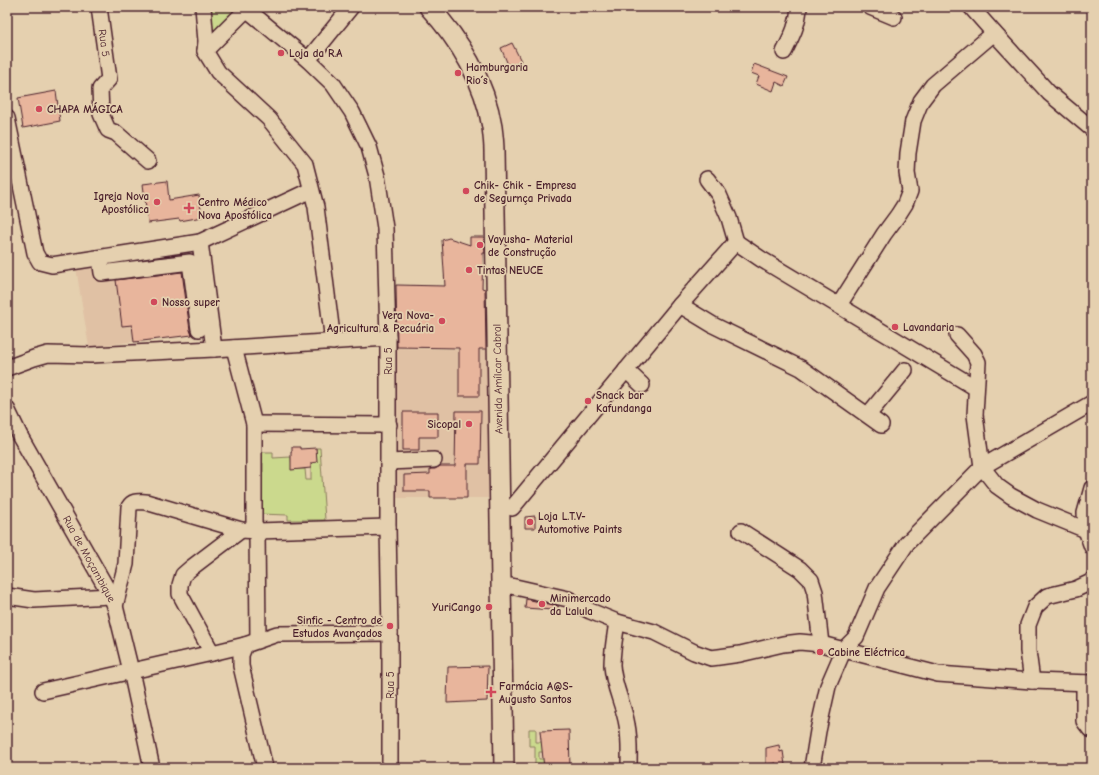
<svg xmlns="http://www.w3.org/2000/svg" width="1099" height="775" font-family="'Comic Neue',sans-serif">
<rect width="100%" height="100%" fill="#e5d0af"/>
<filter id="ink" filterUnits="userSpaceOnUse"><feTurbulence type="fractalNoise" baseFrequency=".025" numOctaves="2"/><feDisplacementMap in="SourceGraphic" scale="8" xChannelSelector="R" yChannelSelector="G"/><feConvolveMatrix kernelMatrix="1 2 1 2 8 2 1 2 1" color-interpolation-filters="sRGB"/></filter>
<g filter="url(#ink)">
<g fill="#e0c1a4">
<polygon points="193,250 204,333 89,347 76,268"/>
<polygon points="396,348 489,350 488,498 395,498"/>
</g>
<g fill="#cbd98d" stroke="#8a7c5c">
<polygon points="211,7 236,7 240,10 212,41"/>
<polygon points="316,448 320,448 325,520 288,520 288,515 259,514 258,472 263,472 263,463 258,463 258,452 273,452 273,458 291,457 292,469 305,469 306,480 311,480 311,463 317,462"/>
<polygon points="529,729 536,729 536,742 544,742 544,752 539,752 539,759 549,759 548,768 535,768 535,746 529,746"/>
</g>
<g fill="none" stroke-linecap="round" stroke-linejoin="round">
<polyline stroke="#678295" stroke-width="3" points="7,767 9,768"/>
</g>
<g fill="#e8b59c" stroke="#4a1f2b">
<polygon points="512,43 521,61 509,67 501,48"/>
<polygon points="754,64 788,77 784,86 776,82 773,91 756,84 759,76 751,73"/>
<polygon points="56,91 60,121 23,128 18,98"/>
<polygon points="167,181 169,200 199,195 202,217 180,221 179,219 148,223 143,184"/>
<polygon points="470,237 484,237 485,253 483,253 482,288 485,289 486,349 479,349 479,396 459,396 459,348 397,347 396,285 445,286 442,240 449,238 470,245"/>
<polygon points="182,272 190,330 192,335 134,342 132,325 122,326 116,280"/>
<polygon points="456,411 481,411 480,464 467,464 467,498 430,498 430,491 404,491 404,475 430,474 430,469 435,469 440,466 455,466"/>
<polygon points="403,412 438,412 438,437 419,437 419,450 403,450"/>
<polygon points="292,447 300,447 300,449 316,448 317,462 311,463 311,468 291,470 291,451 292,451"/>
<polygon points="535,516 535,528 525,528 525,517"/>
<polygon points="526,599 558,606 559,609 553,610 525,608"/>
<polygon points="488,666 487,701 447,703 448,667"/>
<polygon points="569,730 570,768 544,768 540,731"/>
<polygon points="779,745 780,752 783,751 785,765 776,766 776,763 766,765 766,748"/>
</g>
<g fill="none" stroke-linecap="round" stroke-linejoin="round">
<defs>
<g id="minor">
<polyline points="99,7 109,79 100,89 101,114 108,130 116,133 148,161"/>
<polyline points="203,7 206,41 205,51 218,72 269,119 305,164 316,207 333,342"/>
<polyline points="244,7 308,60 333,84 352,112 369,147 377,176 385,228 388,338 388,527 390,633 390,768"/>
<polyline points="870,7 894,17"/>
<polyline points="971,7 994,33 1049,93 1092,129"/>
<polyline points="205,51 247,9"/>
<path d="M 784,52 C 792,36 798,25 799,7"/>
<polyline points="308,60 351,7"/>
<polyline points="7,118 35,253 40,262 52,265 200,242 311,190"/>
<polyline points="707,179 719,195 729,218 736,242"/>
<polyline points="200,242 214,349"/>
<polyline points="100,258 102,273 190,262 199,329"/>
<polyline points="680,305 713,325 801,368 881,425"/>
<polyline points="839,305 884,234 898,215 905,204 910,191 907,173 908,153 913,121 921,101 933,85 994,33"/>
<polyline points="957,335 974,354 978,362 975,415 982,467 997,486 1011,496 1037,510 1086,530"/>
<polyline points="234,348 254,424 254,523 257,531 258,640"/>
<polyline points="7,368 34,358 48,354 91,355 214,349 388,338"/>
<polyline points="626,370 642,385"/>
<polyline points="7,409 20,436 111,596 115,606 131,671 152,768"/>
<polyline points="868,415 905,370"/>
<polyline points="254,424 389,425"/>
<polyline points="388,462 434,460"/>
<polyline points="1092,488 1085,513 1086,530 1092,547"/>
<polyline points="512,508 680,305 736,242 761,259 976,388"/>
<polyline points="741,531 800,569 811,580 815,592 821,644"/>
<polyline points="511,586 568,599 590,611 617,622 654,632 694,652 711,658 719,657 740,654 783,644 800,642 821,644 938,674 1032,681 1092,683"/>
<polyline points="7,596 34,600 111,596"/>
<path d="M 115,606 L 126,564 L 129,507 C 133,500 139,502 146,502 L 241,530 L 257,531 L 388,527"/>
<path d="M 617,622 C 615,636 612,651 612,665 C 613,686 624,705 627,725 C 630,739 629,754 629,768"/>
<polyline points="245,645 241,655 241,666 265,768"/>
<polyline points="212,653 180,594 180,585 183,575 191,568 241,530"/>
<polyline points="1032,681 1028,651 1028,625 1035,607 1047,596 1076,589 1091,582 1092,580"/>
<polyline points="1084,683 1084,721 1090,729 1092,730"/>
<polyline points="43,691 212,653 245,645 277,634 390,633"/>
<polyline points="812,768 818,731 828,686 844,649 856,637 877,588 907,543 982,467 1092,403"/>
</g>
<path id="major" d="M 429,7 C 460,40 485,82 492,127 C 493,135 494,143 494,151 L 504,768"/>
</defs>
<use href="#minor" stroke="#4a1f2b" stroke-width="18"/>
<use href="#major" stroke="#4a1f2b" stroke-width="22"/>
<use href="#minor" stroke="#e5d0af" stroke-width="15"/>
<use href="#major" stroke="#e5d0af" stroke-width="19"/>
</g>
</g>
<g fill="#d1495b" stroke="#e5d0af" stroke-width="1.5">
<circle cx="281" cy="53" r="4"/>
<circle cx="458" cy="73" r="4"/>
<circle cx="39" cy="109" r="4"/>
<circle cx="466" cy="191" r="4"/>
<circle cx="157" cy="202" r="4"/>
<path d="M187 202h4v4h4v4h-4v4h-4v-4h-4v-4h4z"/>
<circle cx="480" cy="245" r="4"/>
<circle cx="469" cy="270" r="4"/>
<circle cx="154" cy="302" r="4"/>
<circle cx="442" cy="321" r="4"/>
<circle cx="895" cy="327" r="4"/>
<circle cx="588" cy="401" r="4"/>
<circle cx="469" cy="424" r="4"/>
<circle cx="530" cy="522" r="4"/>
<circle cx="542" cy="604" r="4"/>
<circle cx="489" cy="607" r="4"/>
<circle cx="390" cy="626" r="4"/>
<circle cx="820" cy="652" r="4"/>
<path d="M489 686h4v4h4v4h-4v4h-4v-4h-4v-4h4z"/>
</g>
<g text-anchor="middle" dominant-baseline="central" stroke-width="3.5" stroke-linejoin="round" paint-order="stroke">
<g font-size="11" fill="#4a1f2b" stroke="#e5d0af">
<text transform="translate(104 43) rotate(82)">Rua 5</text>
<text transform="translate(388 361) rotate(-90)">Rua 5</text>
<text transform="translate(498 379) rotate(-91)">Avenida Amílcar Cabral</text>
<text transform="translate(89 559) rotate(61)">Rua de Moçambique</text>
<text transform="translate(390 685) rotate(-90)">Rua 5</text>
</g>
<g font-size="11" font-weight="bold" fill="#4a1f2b" stroke="#e5d0af" text-anchor="start">
<text x="289" y="53">Loja da R.A</text>
<text x="466" y="67">Hamburgaria<tspan x="466" dy="13">Rio´s</tspan></text>
<text x="47" y="109">CHAPA MÁGICA</text>
<text x="474" y="185">Chik- Chik - Empresa<tspan x="474" dy="13">de Segurnça Privada</tspan></text>
<text x="149" y="196" text-anchor="end">Igreja Nova<tspan x="149" dy="13">Apostólica</tspan></text>
<text x="198" y="202">Centro Médico<tspan x="198" dy="13">Nova Apostólica</tspan></text>
<text x="488" y="239">Vayusha- Material<tspan x="488" dy="13">de Construção</tspan></text>
<text x="477" y="270">Tintas NEUCE</text>
<text x="162" y="302">Nosso super</text>
<text x="434" y="315" text-anchor="end">Vera Nova-<tspan x="434" dy="13">Agricultura &amp; Pecuária</tspan></text>
<text x="903" y="327">Lavandaria</text>
<text x="596" y="395">Snack bar<tspan x="596" dy="13">Kafundanga</tspan></text>
<text x="461" y="424" text-anchor="end">Sicopal</text>
<text x="538" y="516">Loja L.T.V-<tspan x="538" dy="13">Automotive Paints</tspan></text>
<text x="550" y="598">Minimercado<tspan x="550" dy="13">da Lalula</tspan></text>
<text x="481" y="607" text-anchor="end">YuriCango</text>
<text x="382" y="620" text-anchor="end">Sinfic - Centro de<tspan x="382" dy="13">Estudos Avançados</tspan></text>
<text x="828" y="652">Cabine Eléctrica</text>
<text x="499" y="686">Farmácia A@S-<tspan x="499" dy="13">Augusto Santos</tspan></text>
</g>
</g>
<rect width="1099" height="775" fill="none" stroke="#e5d0af" stroke-width="24"/>
<rect x="12" y="12" width="1075" height="751" fill="none" stroke="#4a1f2b" stroke-width="1.5" filter="url(#ink)"/>
</svg>
